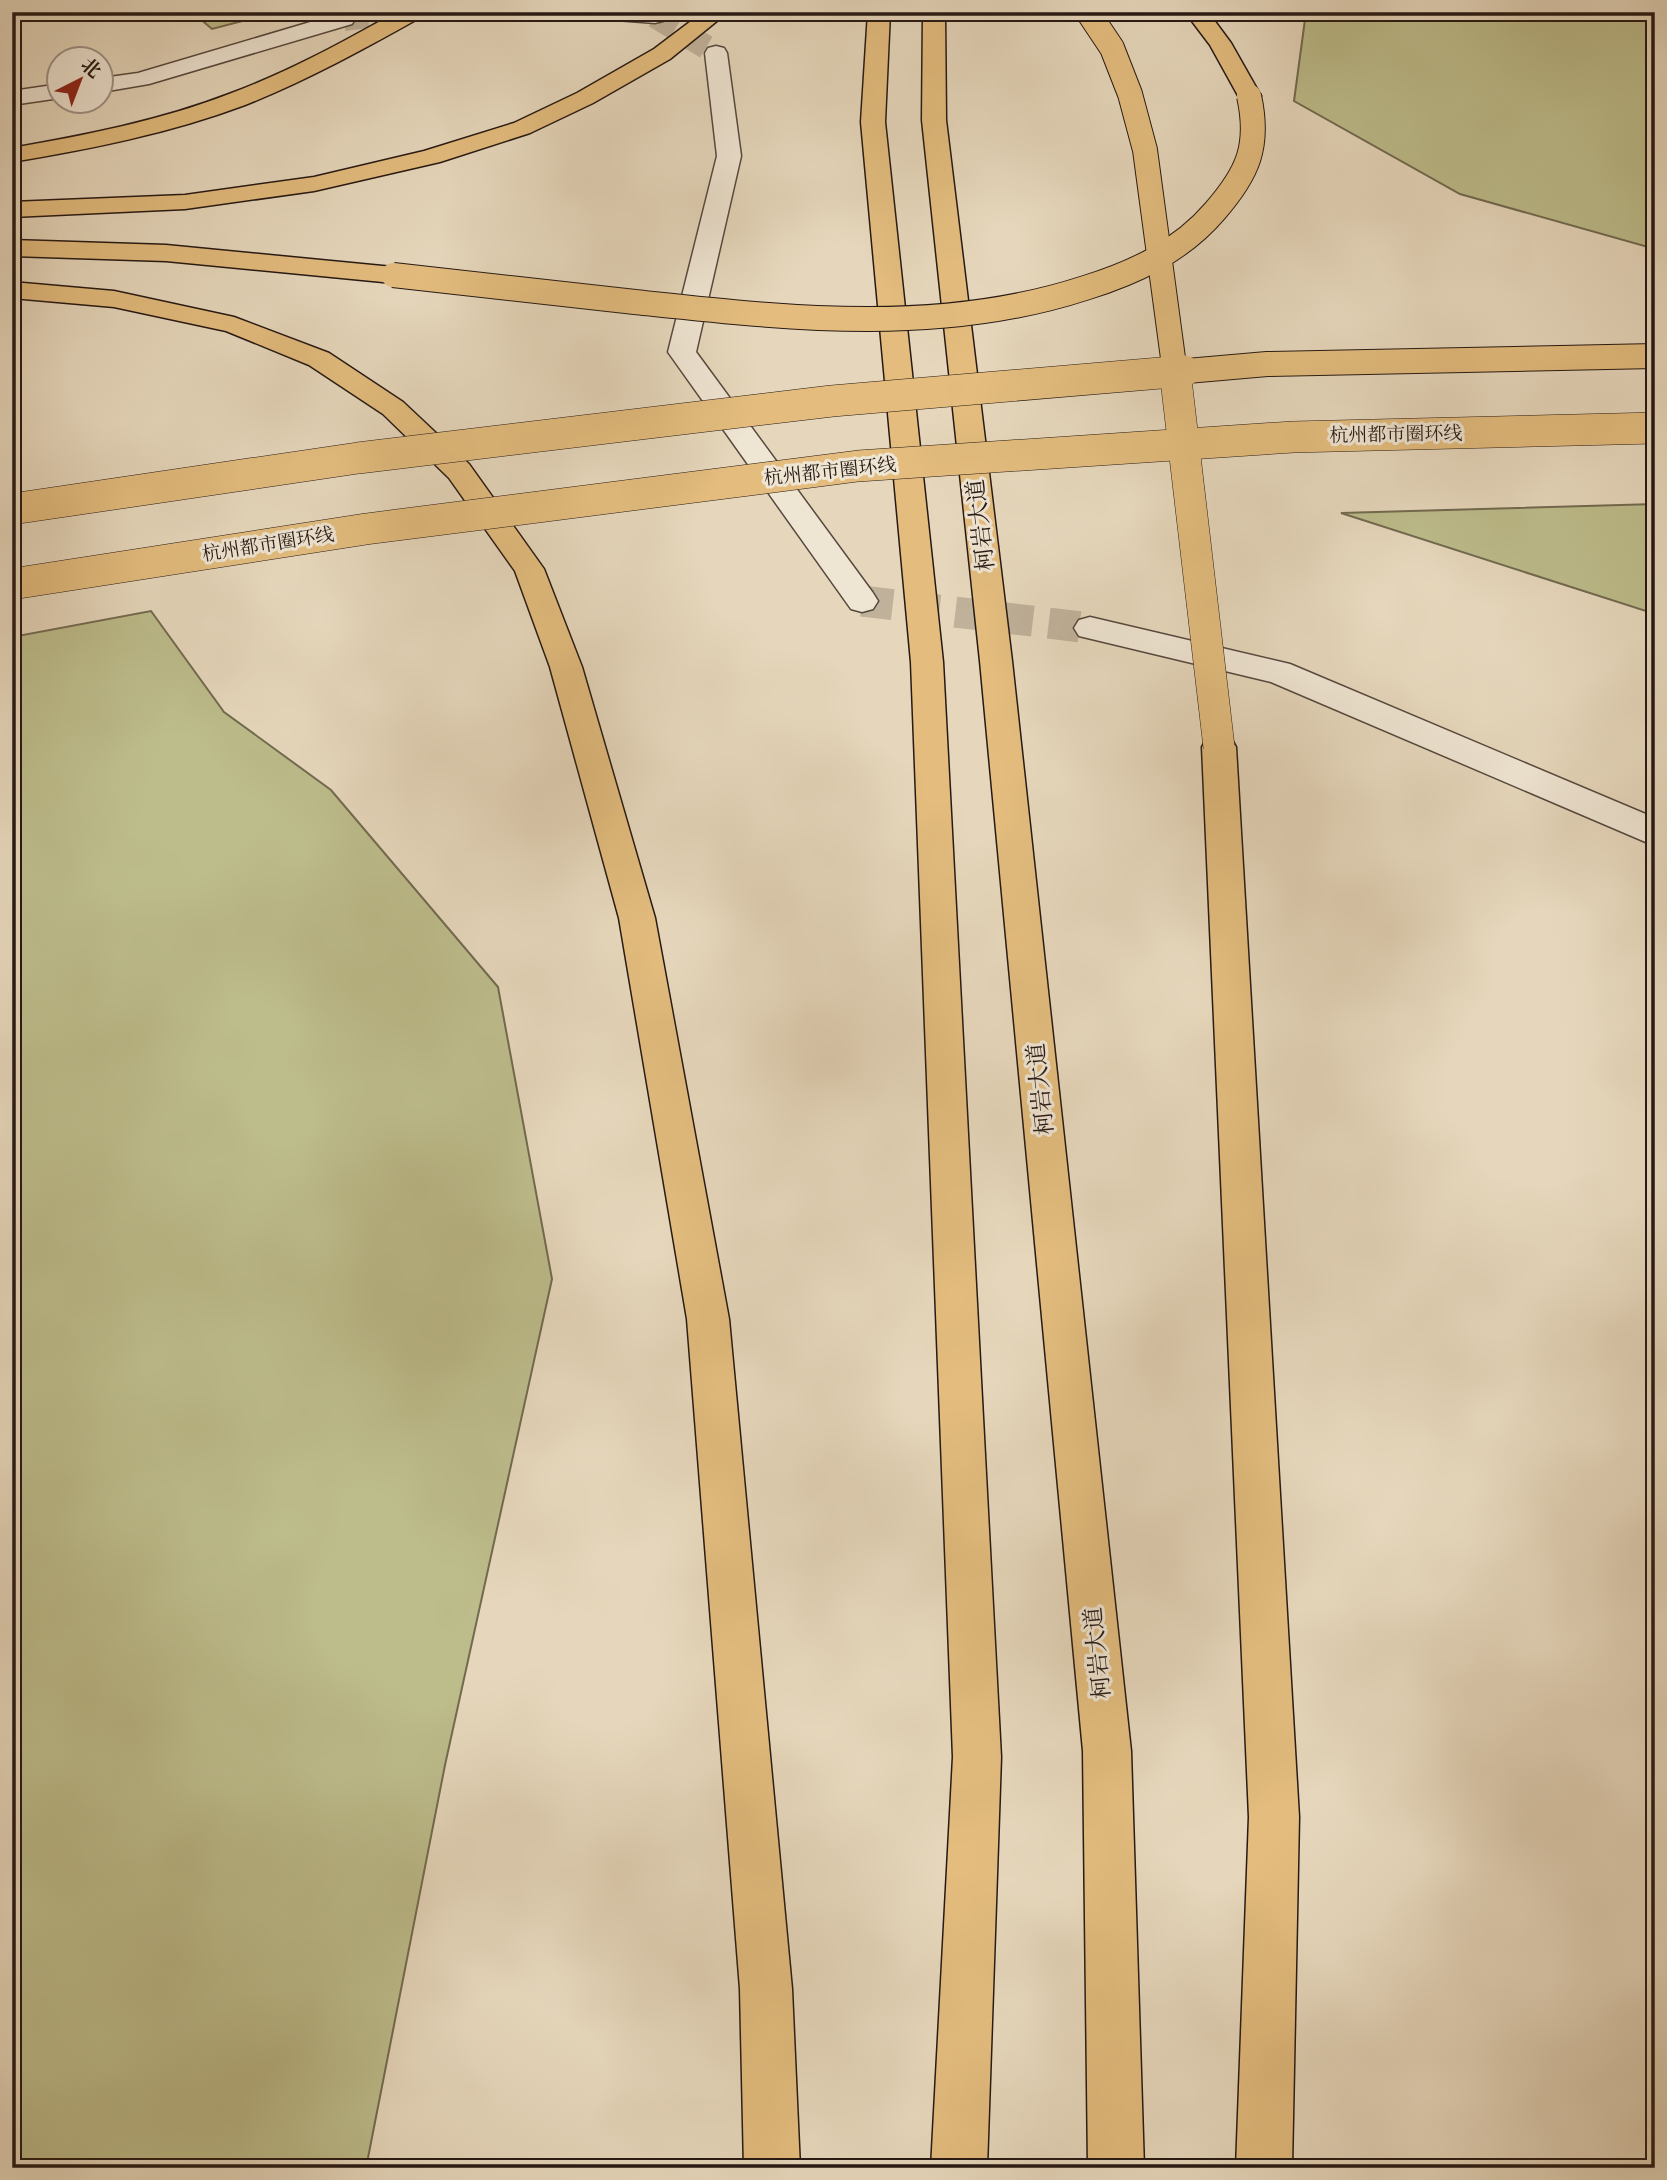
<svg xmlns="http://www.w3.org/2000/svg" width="1667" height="2180" font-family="'Libre Caslon Text','Noto Serif SC',serif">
<rect width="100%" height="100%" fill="#e6d7bc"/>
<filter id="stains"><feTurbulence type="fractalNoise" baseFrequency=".00286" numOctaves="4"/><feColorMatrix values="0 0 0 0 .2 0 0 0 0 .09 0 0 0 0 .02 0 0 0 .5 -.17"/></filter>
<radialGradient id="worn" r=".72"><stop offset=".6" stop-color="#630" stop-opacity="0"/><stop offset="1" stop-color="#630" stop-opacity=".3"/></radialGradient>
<g fill="#bdbc8b" stroke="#726a50" stroke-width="2">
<polygon points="192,12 277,12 212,29"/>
<polygon points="1306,12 1655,12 1655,249 1460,194 1294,101"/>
<polygon points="1655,504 1655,614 1341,513"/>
<polygon points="151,611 224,712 331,790 498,987 552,1279 445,1765 366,2168 12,2168 12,637"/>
</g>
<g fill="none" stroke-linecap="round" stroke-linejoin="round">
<g stroke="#c0b19a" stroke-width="24" stroke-dasharray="24 12" stroke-linecap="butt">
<polyline points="655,16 716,53"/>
<polyline points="344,19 397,12"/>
</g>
<polyline stroke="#c0b19a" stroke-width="31" stroke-dasharray="31 16" stroke-linecap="butt" points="862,601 1090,628"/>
<defs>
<g id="minor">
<polygon points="344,12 352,14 355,19 352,24 149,84 102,92 102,78 138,73"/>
<polygon points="592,12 663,12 666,16 663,21 655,23 603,19 595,17"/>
<polygon points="716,46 724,48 727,53 741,156 696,352 873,593 878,601 873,609 862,612 851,609 668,352 717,156 705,53 708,48"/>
<polygon points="60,84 60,98 12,105 12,91"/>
<polygon points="1090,617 1290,664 1655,818 1655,846 1271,682 1079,636 1074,628 1079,620"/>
</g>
<g id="primary">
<polygon points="868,12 890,12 885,122 943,662 1001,1757 987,2168 931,2168 953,1757 911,662 861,122"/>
<polygon points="923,12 945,12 946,120 1012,661 1131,1751 1144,2168 1088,2168 1083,1751 980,661 922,120"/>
</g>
<g id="motorway">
<path d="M 396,12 L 424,12 L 421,17 C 364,49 306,81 245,105 C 170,133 91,149 12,162 L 12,148 C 86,135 159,121 229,94 C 288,72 342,43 396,12 Z"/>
<polygon points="703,12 728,12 670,59 593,103 530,133 440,162 314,191 185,209 12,217 12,202 185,195 314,177 424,151 514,123 577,93 654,49"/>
<polygon points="1185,12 1208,12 1231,43 1261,96 1257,101 1241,101 1210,45"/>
<polygon points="12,240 166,245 393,267 402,269 406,275 402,281 393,283 166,261 12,256"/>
<polygon points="12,282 114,291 234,317 329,353 403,402 469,464 544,569 582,667 655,918 729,1319 792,1989 800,2168 744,2168 740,1989 687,1319 619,918 550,667 515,571 449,478 383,414 309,365 226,331 114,307 12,298"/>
<polygon points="1219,735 1231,738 1236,747 1299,1817 1292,2168 1236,2168 1249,1817 1202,747 1207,738"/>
</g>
</defs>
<use href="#minor" stroke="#56483e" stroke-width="3"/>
<use href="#primary" stroke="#261914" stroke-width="3"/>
<use href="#motorway" stroke="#261914" stroke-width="3"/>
<use href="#minor" fill="#efe5d3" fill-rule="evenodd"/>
<use href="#primary" fill="#e3bc7e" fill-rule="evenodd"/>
<use href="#motorway" fill="#e3bc7e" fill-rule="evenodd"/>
<defs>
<g id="motorway-bridge-far1">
<polyline points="1088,12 1112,48 1130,94 1145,150 1175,373"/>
<path d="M 393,275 C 474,284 554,293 635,302 C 786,318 938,336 1085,288 C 1134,273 1181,251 1215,211 C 1248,173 1260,146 1249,96"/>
<polyline points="1164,373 1267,364 1655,356"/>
</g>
<g id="motorway-bridge">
<polyline points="1175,371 1219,747"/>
<polyline points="12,509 358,458 832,401 1184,371"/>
<polyline points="12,584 366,529 858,466 1293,437 1655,428"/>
</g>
</defs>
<use href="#motorway-bridge-far1" stroke="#261914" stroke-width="26" stroke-linecap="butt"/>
<use href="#motorway-bridge" stroke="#261914" stroke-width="32" stroke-linecap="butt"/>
<use href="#motorway-bridge-far1" stroke="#e3bc7e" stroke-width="24"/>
<use href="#motorway-bridge" stroke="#e3bc7e" stroke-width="31"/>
</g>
<g text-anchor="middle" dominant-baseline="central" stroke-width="6" stroke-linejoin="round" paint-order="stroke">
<g font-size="19" fill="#261914" stroke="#efe5d3">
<text transform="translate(1396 434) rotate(-1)">杭州都市圈环线</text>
<text transform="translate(830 471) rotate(-6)">杭州都市圈环线</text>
<text transform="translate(268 544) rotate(-9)">杭州都市圈环线</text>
</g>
<g font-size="23" fill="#261914" stroke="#efe5d3">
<text transform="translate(980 525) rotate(-97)">柯岩大道</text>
<text transform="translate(1040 1089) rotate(-96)">柯岩大道</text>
<text transform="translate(1097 1653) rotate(-96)">柯岩大道</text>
</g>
</g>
<rect width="1667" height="2180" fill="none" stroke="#e6d7bc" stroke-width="42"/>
<rect x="14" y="14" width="1639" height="2152" fill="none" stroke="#261914" stroke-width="3.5"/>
<rect x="21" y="21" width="1625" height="2138" fill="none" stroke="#261914" stroke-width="2"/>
<g transform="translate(80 80) rotate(42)"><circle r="33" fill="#efe5d3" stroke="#9f9387" stroke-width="2"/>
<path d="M0-5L12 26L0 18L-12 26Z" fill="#8f2418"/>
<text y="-10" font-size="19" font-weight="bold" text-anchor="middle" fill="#261914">北</text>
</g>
<rect width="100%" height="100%" filter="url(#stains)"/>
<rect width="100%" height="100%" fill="url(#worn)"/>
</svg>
